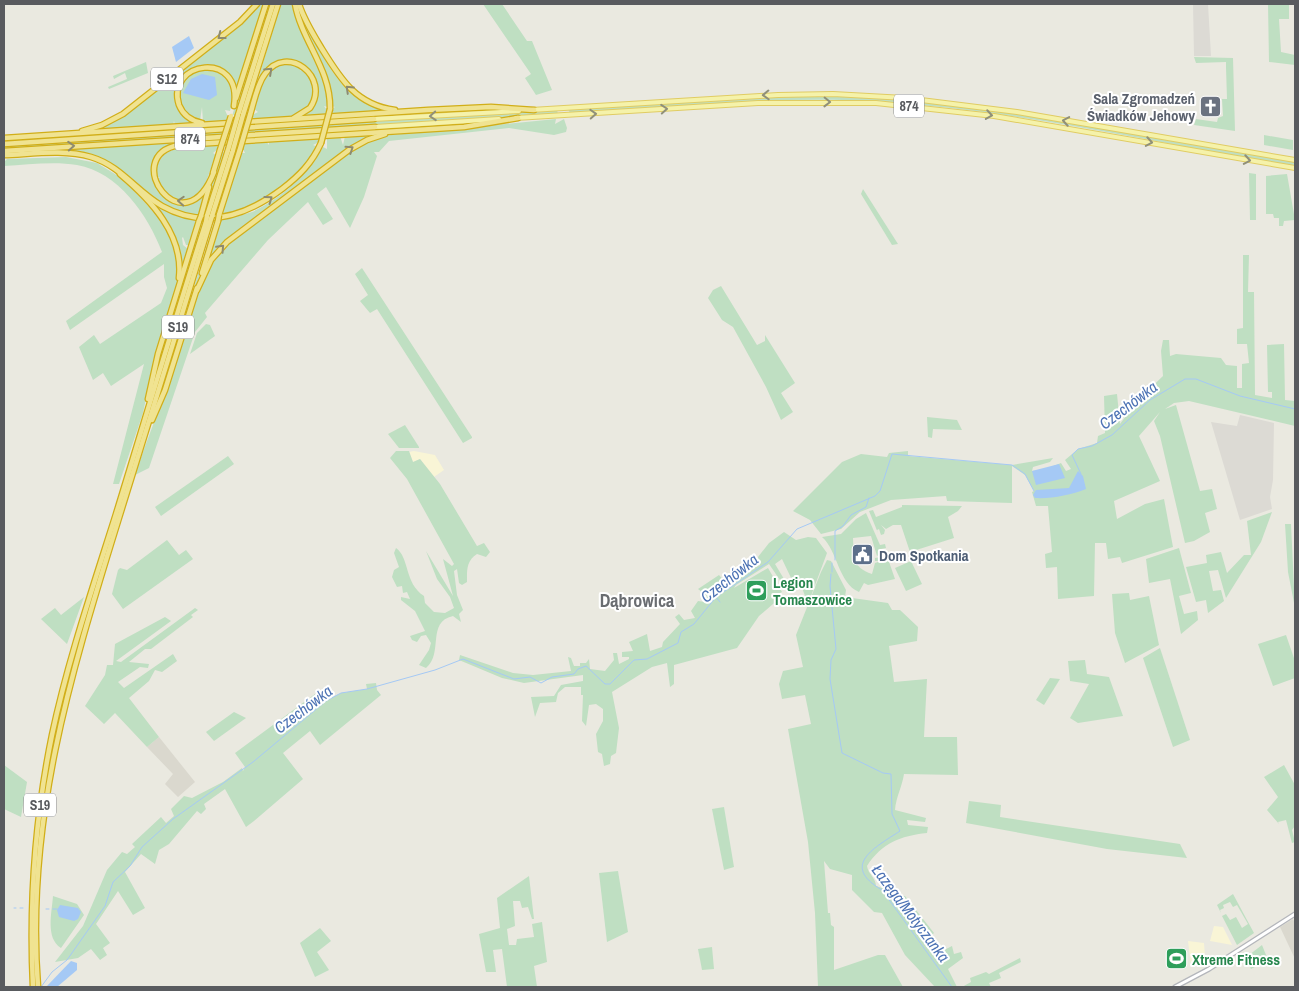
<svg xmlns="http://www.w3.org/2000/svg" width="1299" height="991" font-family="'Archivo Narrow',sans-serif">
<rect width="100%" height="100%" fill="#eae9e0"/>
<g fill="#f9f5d6">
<polygon points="414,451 435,455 444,470 434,477 420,459 413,462 409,452"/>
<polygon points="1214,926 1223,927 1232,945 1210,941"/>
<polygon points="1188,941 1204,943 1205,957 1191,965"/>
</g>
<g fill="#dcdad4">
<polygon points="1193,4 1208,4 1211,56 1194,56"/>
<polygon points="1240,415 1274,423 1273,480 1270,497 1272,509 1240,520 1211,422 1237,426"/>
</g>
<g fill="#dad8ce">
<polygon points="159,737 195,782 178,797 165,784 173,774 147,747"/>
<polygon points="1293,919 1295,923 1295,959 1280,927"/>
</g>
<g fill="#bfdfc2">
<path d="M 260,4 L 264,4 L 237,94 L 229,76 C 207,65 202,61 182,79 L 178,105 L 197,124 L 175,125 L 174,121 L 173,125 L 89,131 L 111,123 L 247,17 Z"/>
<polygon points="267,4 270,4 237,112 232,116"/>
<path d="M 280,4 L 293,4 C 307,37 325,70 328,107 L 324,106 L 327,110 L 326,116 L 300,118 C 324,102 323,66 291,61 L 267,70 L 248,115 Z"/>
<polygon points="483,4 502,4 527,41 532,41 552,90 536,95 525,78 531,74"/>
<polygon points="1268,4 1289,4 1289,19 1279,19 1281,52 1295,55 1295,65 1269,62"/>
<path d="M 298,7 C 311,35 332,80 357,98 C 367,105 378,108 389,112 L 332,116 L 332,109 L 335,107 L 332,106 C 332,69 307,42 298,7 Z"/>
<polygon points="1194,57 1233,58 1235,131 1194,125 1196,119 1217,122 1218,118 1223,116 1222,99 1227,99 1226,67 1226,62 1196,63"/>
<polygon points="146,62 148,73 109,89 108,87 127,79 125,73 114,79 113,76"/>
<path d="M 290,63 L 300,68 L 300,71 L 301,69 C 310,75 311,78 314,87 C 323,120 269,119 251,120 L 252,115 L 258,112 L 254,109 C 260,89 264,64 290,63 Z"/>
<path d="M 200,69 C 228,69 238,85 230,111 L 225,110 L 228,117 L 227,121 L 203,122 L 202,107 L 200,121 C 182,117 174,97 183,81 C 187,75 194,73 200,69 Z"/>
<path d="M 810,96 C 973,97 1135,134 1295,162 L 1295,167 C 1159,143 1022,111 884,102 C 779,95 674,107 570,113 L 568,109 Z"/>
<polygon points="495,108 510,109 4,141 4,139"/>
<polygon points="557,110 558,114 4,149 4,145"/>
<path d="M 556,119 L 555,124 L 564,119 L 567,128 L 566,132 L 554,135 L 509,128 L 389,141 L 379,152 L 374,152 L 377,156 L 364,197 L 350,228 L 326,187 L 317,194 L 333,219 L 323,225 L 308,202 L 268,240 L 205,313 L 207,317 L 195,332 L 149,468 L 135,475 C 147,439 161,405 173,370 C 189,328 195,278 227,245 L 356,147 L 381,136 Z"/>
<path d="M 480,123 L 174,144 L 158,156 C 156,163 153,172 154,179 C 157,206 191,207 206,193 L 198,216 C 183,213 168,209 155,200 C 127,180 122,165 85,154 L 4,153 Z"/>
<path d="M 381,134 L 368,138 L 233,236 L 206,266 L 219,221 C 229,217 241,216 252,212 C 279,200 309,174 323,147 L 327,149 L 327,137 L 340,136 L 343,145 L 345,136 Z"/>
<polygon points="1264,135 1293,140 1293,150 1264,145"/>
<polygon points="321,137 319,142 313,145 318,147 316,151 301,170 263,201 253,207 221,216 240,153 245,153 242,147 244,142 266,141 269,145 269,141"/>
<path d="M 220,144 L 218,149 L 213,153 L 216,155 L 203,190 C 181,207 170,202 157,179 L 160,177 L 157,177 C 153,142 196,146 220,144 Z"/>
<polygon points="237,149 239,149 167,381 156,409"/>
<polygon points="222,150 224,153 152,386 156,364"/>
<path d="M 66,157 L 97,163 L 123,179 L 164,223 L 176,250 L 177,284 L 153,365 L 143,413 L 119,484 L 113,484 L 144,364 L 111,386 L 103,373 L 93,380 L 79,347 L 94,335 L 100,344 L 161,303 L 167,288 L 164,277 L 164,264 L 70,330 L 66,321 L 162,252 C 148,215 118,172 77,165 C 53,161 27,165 4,166 L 4,162 L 7,159 Z"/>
<polygon points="1249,173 1256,174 1256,220 1250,220"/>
<polygon points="1287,174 1295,220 1284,221 1283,226 1279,226 1279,218 1274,218 1273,214 1266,214 1266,176"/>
<polygon points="863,189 898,244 892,245 861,194"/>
<path d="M 140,193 L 167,211 L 197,221 L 190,245 L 186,245 L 183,237 L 182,238 L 183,245 L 188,249 L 181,273 C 180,235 165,220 140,193 Z"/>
<polygon points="1243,255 1249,255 1248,292 1254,292 1255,395 1272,398 1272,392 1268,392 1267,345 1284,344 1285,400 1295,401 1295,426 1189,401 1174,403 1165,409 1176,405 1200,491 1212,489 1217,509 1205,513 1210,532 1194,541 1185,543 1160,436 1154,421 1160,412 1139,436 1160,481 1114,501 1117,519 1145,504 1164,499 1173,547 1122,563 1120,557 1108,559 1106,543 1095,543 1094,596 1058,599 1057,567 1046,568 1045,554 1052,552 1048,506 1036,506 1032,492 1034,491 1025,475 1012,466 1012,503 947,501 946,496 891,500 860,512 841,529 821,534 810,520 793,511 842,462 861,454 887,457 889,453 908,451 908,456 1012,465 1053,458 1050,462 1033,467 1032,471 1046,469 1061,463 1066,471 1071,469 1065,460 1078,449 1097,443 1098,436 1105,433 1104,396 1117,394 1120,424 1137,401 1163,376 1161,351 1163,340 1169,340 1170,356 1176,354 1221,358 1226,365 1237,366 1237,388 1242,388 1242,364 1249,363 1247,344 1237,344 1237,329 1243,328"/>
<polygon points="362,268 472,437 472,438 463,443 377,309 370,313 360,301 368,295 355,274"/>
<polygon points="721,286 757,345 765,341 765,335 795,383 781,393 793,412 781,420 766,387 733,327 722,320 708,298 713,290"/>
<polygon points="206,324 210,325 215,336 190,354 197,333"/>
<polygon points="927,417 957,420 962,430 933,429 932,438 928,437"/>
<polygon points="405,425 419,447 419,448 399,448 388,434"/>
<path d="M 396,451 L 409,451 L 413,462 L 420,459 L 440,484 L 477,546 L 484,543 L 490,552 L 486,557 L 477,554 C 466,561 467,571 467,582 L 462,585 L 459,583 L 457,569 L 454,571 L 457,595 L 463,610 L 459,614 L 461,622 L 453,616 C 426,622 444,653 426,668 L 419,665 L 429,650 L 431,643 L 426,635 L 421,636 L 417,642 L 412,640 L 410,636 L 425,631 L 415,611 L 401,600 L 401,597 L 410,599 L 407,592 L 403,593 L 402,586 L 397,587 L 392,577 L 394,570 L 399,567 L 394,553 L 396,548 C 410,558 404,583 424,596 L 425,603 L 434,612 L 445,613 L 454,608 L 450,597 L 437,579 L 426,551 L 453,596 L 443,559 L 452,566 L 454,564 L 407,479 L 390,458 Z"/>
<polygon points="228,456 234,464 161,516 155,507"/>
<polygon points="902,505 962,506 958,511 948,517 954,538 910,552 901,525 893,525 886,529 881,525 885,530 884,534 881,535 879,529 877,530 878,533 869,511 873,510 876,517 902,507"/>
<polygon points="1272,512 1261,542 1226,598 1218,570 1209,571 1213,591 1221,590 1224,601 1208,613 1206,600 1196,602 1186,567 1207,563 1206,555 1221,552 1227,573 1244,555 1251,555 1247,521"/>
<path d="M 866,513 L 880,545 L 885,544 L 886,548 L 881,549 L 880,554 L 877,556 L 871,536 L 853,538 C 854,558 852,567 872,574 L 875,563 L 881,561 L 875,561 L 875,558 L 887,556 L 895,579 L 868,585 L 864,583 L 859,592 C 838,583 838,551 822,537 L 841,534 L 856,519 Z"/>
<polygon points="1285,524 1291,524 1295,608 1288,572"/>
<polygon points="784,532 796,540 808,537 816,538 827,553 808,604 798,577 792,580 782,559 775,564 787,584 784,586 769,564 736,585 734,588 768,568 782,592 778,594 780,598 759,616 737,648 674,665 674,684 670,687 667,663 652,667 612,692 619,728 616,753 611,756 610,764 604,766 602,754 598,752 596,734 603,721 603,709 596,704 589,705 586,726 582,721 583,695 581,695 581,687 565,687 558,693 556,702 540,703 535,717 531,697 554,696 561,685 583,681 583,675 524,683 502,678 459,660 460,655 513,673 533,675 571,671 568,657 571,658 574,666 580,666 580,663 586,663 589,659 590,669 605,671 614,660 613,653 617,653 619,664 629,659 629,657 622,657 622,652 633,651 629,642 647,634 650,651 662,647 663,642 680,624 675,617 679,614 684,620 695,618 691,611 698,601 705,602 707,596 698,589 719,575 725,582 760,565 758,557 769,543"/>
<polygon points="167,540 179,555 186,550 193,559 123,609 112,594 118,570 120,568 127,570"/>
<polygon points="1179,548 1191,593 1179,596 1184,614 1197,611 1198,620 1181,634 1170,579 1149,583 1146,559"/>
<path d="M 827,560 L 831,561 L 846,590 L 845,597 L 888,603 L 892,610 L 900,610 L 918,627 L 917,641 L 889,646 L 894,682 L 927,679 L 924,737 L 957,737 L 958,775 L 904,774 C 902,787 896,797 895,810 L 926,818 L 925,822 L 907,820 L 908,825 L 928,827 L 927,833 C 900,836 882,843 867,866 C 868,874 876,878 876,886 L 885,889 L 889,894 L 905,896 L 934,933 L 925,941 L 927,947 L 938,953 L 952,946 L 954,954 L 961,952 L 963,958 L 948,969 L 957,987 L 935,987 L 905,955 L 882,913 L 874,912 L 852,890 L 852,875 L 830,869 L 824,861 L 828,913 L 830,913 L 831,925 L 834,927 L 834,970 L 878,955 L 885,955 L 903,987 L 818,987 L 815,913 L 808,842 L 788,729 L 811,724 L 805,695 L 782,699 L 779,684 L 783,671 L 803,667 L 796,635 L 821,572 Z"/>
<polygon points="911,561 922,584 906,591 895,568"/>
<polygon points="1129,593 1130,600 1149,596 1159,645 1125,663 1115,633 1112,594"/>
<polygon points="84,597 67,644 41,619 55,608 61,615"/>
<polygon points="195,608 198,610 191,615 193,617 151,649 145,649 129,662 149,664 148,668 140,667 118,682 124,688 173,654 177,661 162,672 155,670 149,681 129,698 159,737 147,747 115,713 104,724 85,706 105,675 107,665 113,665 115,644 165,617 171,621 116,661 121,662"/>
<polygon points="1286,635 1295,661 1295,678 1273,686 1258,644"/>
<polygon points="1160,648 1190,740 1173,747 1143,658"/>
<polygon points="1085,660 1087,674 1109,677 1123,716 1078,723 1070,718 1089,684 1070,681 1068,661"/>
<polygon points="1050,678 1060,679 1044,705 1036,700"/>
<polygon points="376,683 377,690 381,695 320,745 310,731 283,753 303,779 254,821 246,827 225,789 204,804 206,809 201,814 197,811 169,844 159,850 155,864 141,854 125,872 145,908 133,915 118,891 96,924 110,943 103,948 107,955 100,960 91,949 78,958 55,962 83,926 107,870 122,852 127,854 135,847 132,844 161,817 166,823 174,816 171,809 184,796 192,798 223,782 242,768 243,771 245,767 235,753 315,694 319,704 341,693 367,689 366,684"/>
<polygon points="234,712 246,718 214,741 206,732"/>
<polygon points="4,765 27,782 21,817 4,809"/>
<polygon points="1284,765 1295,785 1295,826 1292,830 1295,842 1292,843 1286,820 1278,822 1279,824 1267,810 1278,797 1264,777"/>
<polygon points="969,801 1001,805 1000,817 1180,844 1187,858 1107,849 966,823"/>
<polygon points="724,807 734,867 724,870 712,809"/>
<polygon points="618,871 628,932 607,942 599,873"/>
<polygon points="529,876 534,919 532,919 528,907 522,908 520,901 513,901 515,926 507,929 509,945 516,945 517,939 534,937 532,924 542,922 547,962 534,966 537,987 507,987 502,949 493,950 496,972 486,972 479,934 500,928 497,898"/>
<polygon points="1233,894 1254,933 1237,945 1222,916 1226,914 1230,920 1236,917 1242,928 1248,924 1237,905 1233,907 1230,902 1223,905 1224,908 1220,910 1221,913 1217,905"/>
<path d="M 53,896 L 77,904 L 84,915 L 61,948 C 45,938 52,912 53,896 Z"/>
<polygon points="320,928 331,941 317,952 329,970 315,977 300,943"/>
<polygon points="1262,945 1268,960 1251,969 1247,960 1249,955"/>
<polygon points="712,947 714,969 702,970 698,949"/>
<polygon points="1020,958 1021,962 999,973 1001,978 989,983 991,987 962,987 971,982 970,978 986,972 989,974"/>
</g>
<g fill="#a5c9f5">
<polygon points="189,36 194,48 176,62 172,47"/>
<polygon points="202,74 215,77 217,95 209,100 183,93 191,79"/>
<polygon points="1059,464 1065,478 1036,485 1032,471"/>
<path d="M 1078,471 L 1083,476 L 1086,489 C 1071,495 1051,499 1035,498 L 1033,495 L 1036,490 L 1069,488 Z"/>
<polygon points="60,905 78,908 81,912 78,919 74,921 59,917 57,910"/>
<polygon points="71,961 77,963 77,970 57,987 46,987"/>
</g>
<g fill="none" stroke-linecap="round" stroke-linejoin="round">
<g stroke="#a5c9f5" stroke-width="1">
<polyline points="1081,474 1072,455 1078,449 1092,446 1112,435 1150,400 1185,379 1196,379 1240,396 1295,409"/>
<polyline points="835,560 835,531 843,526 851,515 866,507 869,498"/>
<polyline points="832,572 832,563"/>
<path d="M 831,574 L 830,586 L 836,649 L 831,660 L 830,679 L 842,753 L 883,773 L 891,774 L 892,814 L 900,831 C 876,847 839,865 882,890 L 952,987"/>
<polyline points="716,597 720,602"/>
<polyline points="14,908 16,908"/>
<polyline points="20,908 23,908"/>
<polyline points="46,909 49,909"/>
<polyline points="53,909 57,909"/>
<polyline points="41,987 52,972 67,960 105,906 113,882 130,866 142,847 173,819 253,762 326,701 341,693 367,689 435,670 463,659 514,679 530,677 541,683 552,677 574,674 578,669 586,666 605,684 610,684 634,660 647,659 678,643 681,632 694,624 716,597 768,562 797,529 875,496 880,491 892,454 1012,465 1025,474 1034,491"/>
</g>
<defs>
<polyline id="secondary" points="1175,987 1209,969 1295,914"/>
<g id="primary">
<polyline points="531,110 778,95 833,94 905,98 1017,112 1295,160"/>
<polyline points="516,118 758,103 876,103 994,116 1295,168"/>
<polyline points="374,119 519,111"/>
<polyline points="375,127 499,119"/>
</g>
<g id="highway">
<path d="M 295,4 C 302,42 331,69 330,109"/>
<path d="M 299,4 C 304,20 313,34 322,49 C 341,80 357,105 395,110"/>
<polyline points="236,98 266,4"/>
<polyline points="238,115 273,4"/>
<polyline points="243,115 278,4"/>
<path d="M 250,115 C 254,102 257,84 265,74 C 287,43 331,77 310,108 L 294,118"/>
<path d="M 202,123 C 192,121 183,115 179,105 C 165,61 243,49 234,106"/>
<polyline points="82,131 102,125 123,114 240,22 257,4"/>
<polyline points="4,138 428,110 491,107 534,110"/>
<polyline points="4,144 374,119"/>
<polyline points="4,151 375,127"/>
<path d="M 4,155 C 32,154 64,149 91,157 C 121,166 136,191 162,206 C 205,230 246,216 282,189 C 299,176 312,163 321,143"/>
<path d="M 214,172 C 184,250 118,156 179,145 L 464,127 L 518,118"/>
<polyline points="213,173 220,150"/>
<path d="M 120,174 C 151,200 184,235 179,278"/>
<polyline points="219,215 240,149"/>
<polyline points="201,216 209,187"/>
<polyline points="207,216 228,150"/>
<polyline points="212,216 233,150"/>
<polyline points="202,273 218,221"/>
<polyline points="197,290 211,260 227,242 349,150 367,140 385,134"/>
<polyline points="148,399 158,354 199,221"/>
<polyline points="152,420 165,390 197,288"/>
<path d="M 33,987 C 29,903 35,818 52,735 C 68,660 93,587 116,514 C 146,416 175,319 206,222"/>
<path d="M 38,987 C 25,823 70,676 118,521 C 149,421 180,322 210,222"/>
</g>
</defs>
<use href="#secondary" stroke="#b4b6bb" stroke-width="5.5"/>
<use href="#primary" stroke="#e0cc63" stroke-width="6"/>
<use href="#highway" stroke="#d1ae18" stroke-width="7"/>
<use href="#secondary" stroke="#fff" stroke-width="3"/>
<use href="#primary" stroke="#f5f2aa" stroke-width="4"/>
<use href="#highway" stroke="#f0e391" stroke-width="4.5"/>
<defs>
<g id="highway-bridge">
<polyline points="321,143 330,109"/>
<polyline points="240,149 250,115"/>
<polyline points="220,150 231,116"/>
<polyline points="228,150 238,115"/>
<polyline points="233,150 243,115"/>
<polyline points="199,221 201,216"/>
<polyline points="218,221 219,215"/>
<polyline points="206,222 207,216"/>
<polyline points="210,222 212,216"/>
</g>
</defs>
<use href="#highway-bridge" stroke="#d1ae18" stroke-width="7" stroke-linecap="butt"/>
<use href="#highway-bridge" stroke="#f0e391" stroke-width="4.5"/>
</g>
<defs><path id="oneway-chevron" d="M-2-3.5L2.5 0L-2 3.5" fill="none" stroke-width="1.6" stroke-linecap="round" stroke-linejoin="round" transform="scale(1.25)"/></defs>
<g stroke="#8e8b70">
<use href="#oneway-chevron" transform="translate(221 36) rotate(142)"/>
<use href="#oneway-chevron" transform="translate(269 71) rotate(-43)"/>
<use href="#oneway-chevron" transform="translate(349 89) rotate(-136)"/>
<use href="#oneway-chevron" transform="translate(71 146) rotate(-4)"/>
<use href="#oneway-chevron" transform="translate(350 149) rotate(-34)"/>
<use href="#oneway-chevron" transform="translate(269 199) rotate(-36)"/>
<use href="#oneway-chevron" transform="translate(181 201) rotate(-177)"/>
<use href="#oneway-chevron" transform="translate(221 248) rotate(-47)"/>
</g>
<g stroke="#909079">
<use href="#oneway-chevron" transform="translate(766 95) rotate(178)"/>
<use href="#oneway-chevron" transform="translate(827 102) rotate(1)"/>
<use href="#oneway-chevron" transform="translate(664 109) rotate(-4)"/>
<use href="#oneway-chevron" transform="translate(593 114) rotate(-3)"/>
<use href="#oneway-chevron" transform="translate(989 115) rotate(9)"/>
<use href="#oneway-chevron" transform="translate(433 116) rotate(176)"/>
<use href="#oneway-chevron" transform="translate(1066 121) rotate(-170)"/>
<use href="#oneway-chevron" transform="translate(1149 142) rotate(10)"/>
<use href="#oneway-chevron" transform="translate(1247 160) rotate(10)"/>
</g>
<defs>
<symbol id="church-square" viewBox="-11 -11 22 22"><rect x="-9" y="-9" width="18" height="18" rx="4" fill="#6b7280" stroke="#fff"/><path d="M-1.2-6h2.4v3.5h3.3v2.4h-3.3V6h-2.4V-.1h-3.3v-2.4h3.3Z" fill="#fff"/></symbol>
<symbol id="civic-square" viewBox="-11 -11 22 22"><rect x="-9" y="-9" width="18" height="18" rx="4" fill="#5c6f8a" stroke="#fff"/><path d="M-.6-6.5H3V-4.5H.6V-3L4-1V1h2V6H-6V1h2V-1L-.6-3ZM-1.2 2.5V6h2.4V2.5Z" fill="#fff"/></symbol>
<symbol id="stadium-square" viewBox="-11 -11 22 22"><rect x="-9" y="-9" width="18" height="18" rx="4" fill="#2e9e5b" stroke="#fff"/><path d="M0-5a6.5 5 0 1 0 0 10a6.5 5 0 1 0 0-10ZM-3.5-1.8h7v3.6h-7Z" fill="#fff"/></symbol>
</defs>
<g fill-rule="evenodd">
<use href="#church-square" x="1198" y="94" width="25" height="25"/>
<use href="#civic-square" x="850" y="542" width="25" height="25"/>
<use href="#stadium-square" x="744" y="578" width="25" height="25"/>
<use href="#stadium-square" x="1164" y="946" width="25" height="25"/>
</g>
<g text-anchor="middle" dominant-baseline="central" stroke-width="4" stroke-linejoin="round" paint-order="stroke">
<g fill="#fff" stroke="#8b8c8f" stroke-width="1">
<rect x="151" y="67.5" width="32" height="23" rx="4"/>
<rect x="894" y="94.5" width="30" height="23" rx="4"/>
<rect x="175" y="127.5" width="30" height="23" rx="4"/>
<rect x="162" y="315.5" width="32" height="23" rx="4"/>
<rect x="24" y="793.5" width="32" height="23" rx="4"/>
</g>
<g font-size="14" font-weight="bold" fill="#595b5f">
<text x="167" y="79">S12</text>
<text x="909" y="106">874</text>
<text x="190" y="139">874</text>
<text x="178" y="327">S19</text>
<text x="40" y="805">S19</text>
</g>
<g font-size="15" font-weight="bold" fill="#5b616d" stroke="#fff" text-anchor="end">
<text x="1195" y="98">Sala Zgromadzeń<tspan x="1195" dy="17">Świadków Jehowy</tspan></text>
</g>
<g font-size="15" font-weight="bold" fill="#4e5e75" stroke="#fff" text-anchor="start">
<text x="879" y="555">Dom Spotkania</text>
</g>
<g font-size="15" font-weight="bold" fill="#27864d" stroke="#fff" text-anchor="start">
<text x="773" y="582">Legion<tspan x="773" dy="17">Tomaszowice</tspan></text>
<text x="1192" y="959">Xtreme Fitness</text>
</g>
<g font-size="16" font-style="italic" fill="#4c72b4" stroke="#fff">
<text transform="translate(1128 405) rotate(-37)">Czechówka</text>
<text transform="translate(729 578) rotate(-38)">Czechówka</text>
<text transform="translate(303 709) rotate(-37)">Czechówka</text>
<text transform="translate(911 913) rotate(53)">Łazęga/Motyczanka</text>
</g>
<g font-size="18" font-weight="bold" fill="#6a6d71" stroke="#fff">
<text x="637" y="600">Dąbrowica</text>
</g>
</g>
<rect width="1299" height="991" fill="none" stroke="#595b5f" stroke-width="10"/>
</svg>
